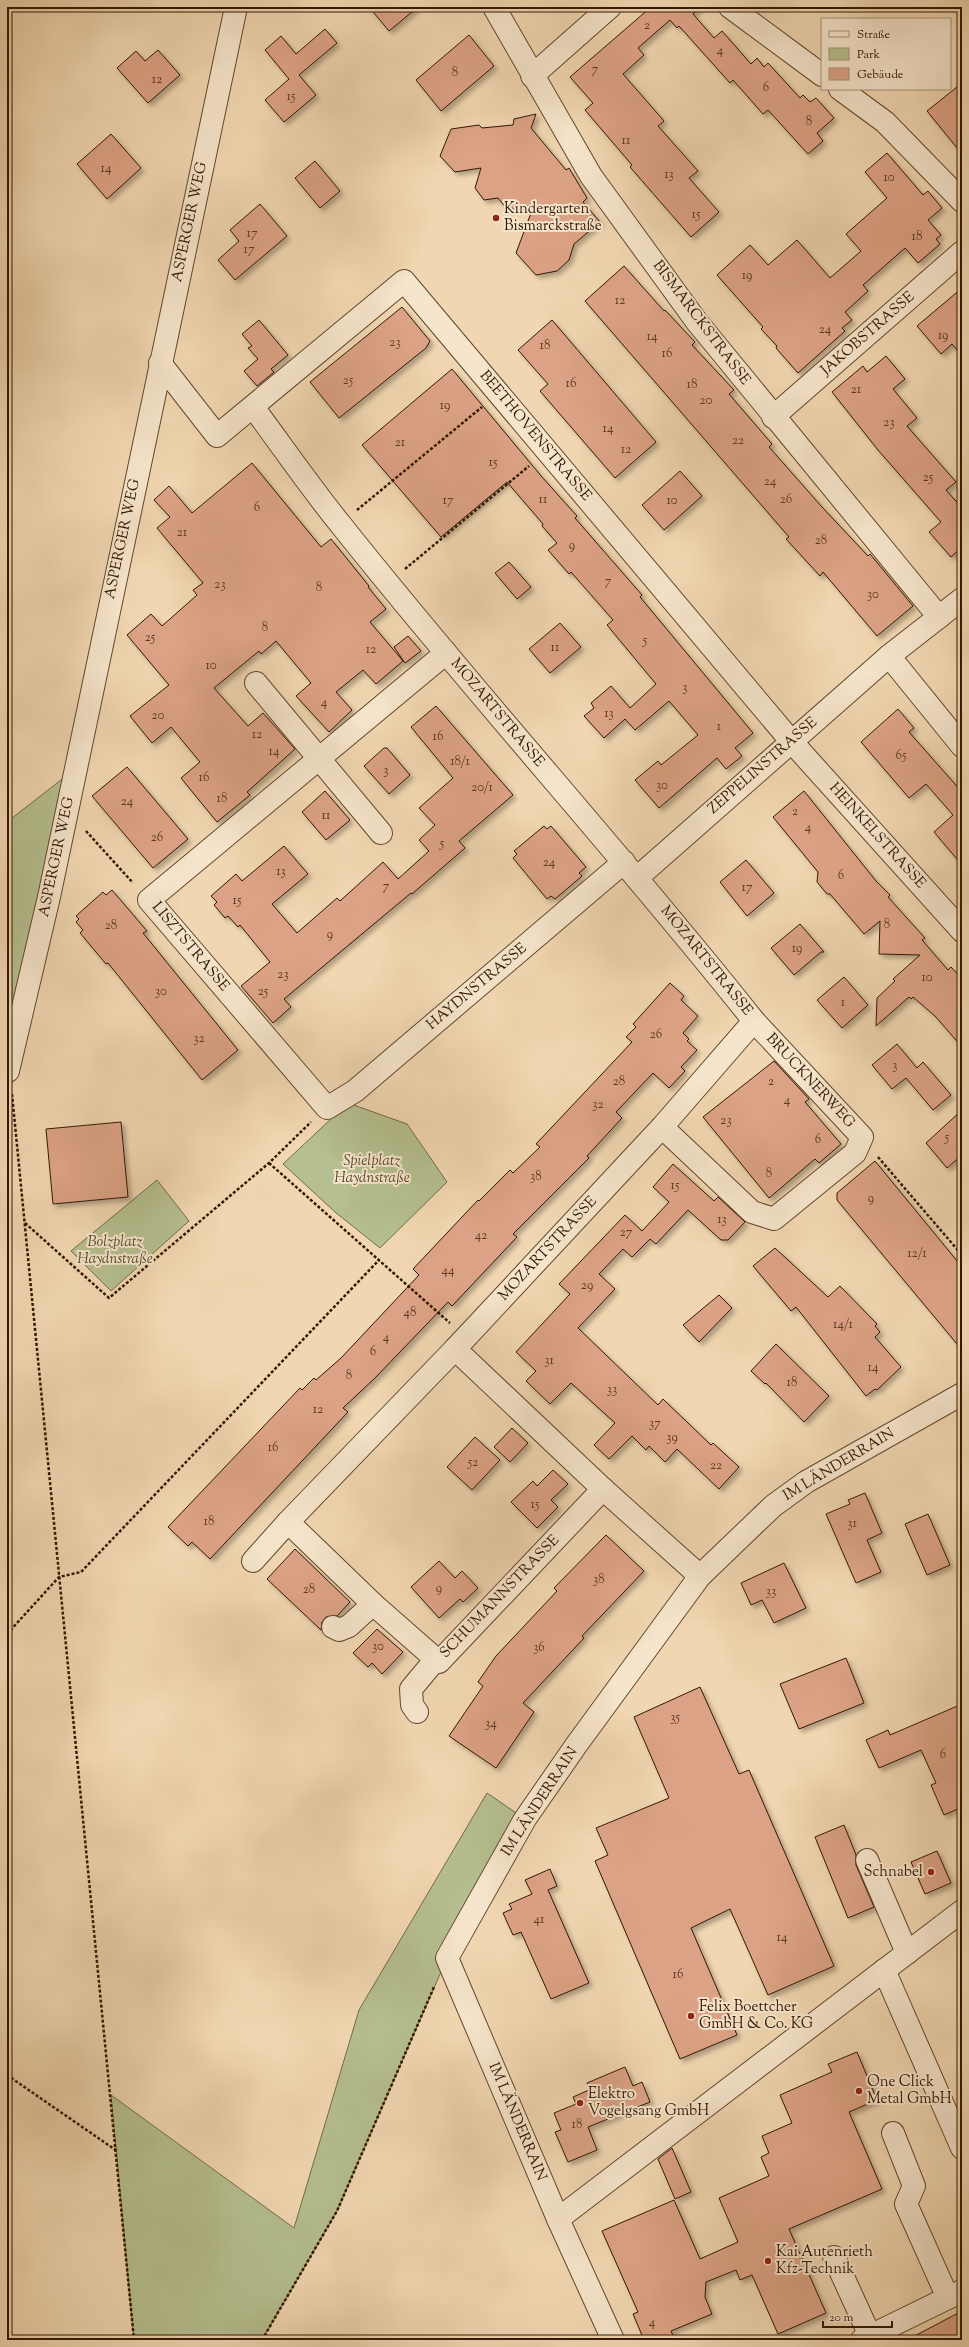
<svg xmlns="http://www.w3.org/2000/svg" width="969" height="2347" font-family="'Sorts Mill Goudy',serif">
<defs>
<filter id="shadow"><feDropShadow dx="3.5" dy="3.5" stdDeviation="2" flood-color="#0004"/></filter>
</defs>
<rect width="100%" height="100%" fill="#f1d7b1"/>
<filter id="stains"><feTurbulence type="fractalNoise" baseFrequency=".005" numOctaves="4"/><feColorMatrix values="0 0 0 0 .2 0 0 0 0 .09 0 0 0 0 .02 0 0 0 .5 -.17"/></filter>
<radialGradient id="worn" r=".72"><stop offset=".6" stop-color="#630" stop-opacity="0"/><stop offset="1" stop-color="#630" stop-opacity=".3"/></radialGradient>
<g fill="#b5bf8f" stroke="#746b48">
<polygon points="75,769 7,1070 7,822"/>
<polygon points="348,1103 407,1124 447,1182 380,1248 335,1212 283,1164"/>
<polygon points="157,1180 189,1221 111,1291 71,1251"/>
<polygon points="487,1793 525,1819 447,1958 337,2211 262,2340 134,2340 111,2095 294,2228 359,2010"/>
</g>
<g fill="#dca285" stroke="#321701" filter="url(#shadow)">
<polygon points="369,7 418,7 389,31"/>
<polygon points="651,7 701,7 693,14 714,38 722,31 751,64 757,58 764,67 768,63 800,98 803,95 810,102 816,98 834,118 817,133 823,141 808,154 768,110 763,114 733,80 730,83 679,26 677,28 670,20 638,48 644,55 623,74 664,121 658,126 698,171 689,178 719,212 691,237 630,167 632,165 585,110 593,103 570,77"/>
<polygon points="325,29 337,43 299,75 316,95 284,122 265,100 289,79 265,50 281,36 296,54"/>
<polygon points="469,35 494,66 441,111 416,80"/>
<polygon points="158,50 180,75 148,103 117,68 136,51 145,61"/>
<polygon points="962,83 962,154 927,111"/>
<polygon points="536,114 531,128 566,170 569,168 587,198 583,202 600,222 574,244 569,260 557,271 536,275 516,253 534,205 507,209 498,198 484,200 475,188 481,168 455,172 440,156 451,129 479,125 482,128 513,125 514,119"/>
<polygon points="111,134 141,168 107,199 77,164"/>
<polygon points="887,153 923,195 928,191 942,208 928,220 941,235 936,239 940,244 918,263 905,248 863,285 868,291 845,312 852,320 842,328 845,331 798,373 776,348 777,346 761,329 763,327 717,275 750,245 768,265 797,240 830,278 861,251 846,234 887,198 865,172"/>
<polygon points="315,161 340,191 320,208 295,178"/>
<polygon points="260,204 287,236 235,280 218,260 239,241 230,230"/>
<polygon points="624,266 664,311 665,310 695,342 692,345 734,390 729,394 772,444 769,447 822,507 868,556 870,554 913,606 877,636 823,572 820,576 786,539 789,537 585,301"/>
<polygon points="962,288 962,356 952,344 941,354 917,326"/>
<polygon points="402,307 430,341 426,348 339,418 310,382"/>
<polygon points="259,320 288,355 271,369 274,372 257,386 244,371 258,359 248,348 252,346 242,334"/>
<polygon points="552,320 656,442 615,478 540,391 548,384 518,350"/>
<polygon points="886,356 905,379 893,389 917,418 907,426 956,482 946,490 962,508 962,547 951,557 929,532 941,522 878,450 832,392 863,366 867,372"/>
<polygon points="452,369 542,477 577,516 575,518 642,595 640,597 753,733 735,748 742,756 726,769 717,758 659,808 635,780 658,761 661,765 698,735 669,701 635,730 625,719 604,738 584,716 594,708 591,703 611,686 630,708 656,684 607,625 613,620 571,572 569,574 548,550 557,543 542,526 543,524 507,482 441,537 362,445"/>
<polygon points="252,463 321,547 331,539 369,586 368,587 386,609 370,622 403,661 376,684 363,670 336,692 352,710 329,732 296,696 311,683 276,641 261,654 259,651 214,688 248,726 263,713 295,749 247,792 250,795 217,822 181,778 200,762 171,727 152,743 130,716 169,685 127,635 151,614 162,626 197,595 193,590 203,583 157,528 170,517 154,500 169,486 192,513"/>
<polygon points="680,471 702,496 664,530 642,505"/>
<polygon points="509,562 531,587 517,599 495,573"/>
<polygon points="560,623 581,647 550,673 529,649"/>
<polygon points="408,636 421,651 405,663 394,647"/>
<polygon points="436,706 513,795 459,841 465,848 412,894 411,893 284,999 291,1007 273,1023 241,986 270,962 240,925 238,927 228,916 225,918 214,905 217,902 211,896 236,874 242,881 284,846 308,874 272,904 297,933 337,898 340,901 383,862 398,879 429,851 419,840 435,825 419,808 453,778 411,727"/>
<polygon points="898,709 914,728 909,732 962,792 962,865 934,832 953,815 926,784 909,798 861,742"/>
<polygon points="384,748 387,748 410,775 389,794 364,766"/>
<polygon points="127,767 188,839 153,868 92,796"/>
<polygon points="325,791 350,820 326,840 302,812"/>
<polygon points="804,791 876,881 890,895 888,897 925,938 922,940 948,970 951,967 962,979 962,1047 935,1016 913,997 911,999 909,997 876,1026 877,998 895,981 893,979 920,955 879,954 880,921 864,934 830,894 827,894 817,882 818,872 773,817"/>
<polygon points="544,826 547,829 551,826 586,867 579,873 582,876 555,899 551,896 547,899 513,858 517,854 514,851"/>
<polygon points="746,860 774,893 747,916 720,882"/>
<polygon points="112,890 147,931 143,933 238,1050 202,1080 108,963 106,964 80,933 83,930 76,922 79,919 76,916 103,892 106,895"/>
<polygon points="800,924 824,952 821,952 794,975 771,948"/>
<polygon points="844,977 868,1005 842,1028 817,1000"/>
<polygon points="670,983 684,996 681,1000 698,1016 683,1033 689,1039 687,1041 697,1050 681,1067 685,1071 669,1088 653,1073 616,1112 622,1118 587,1156 589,1158 513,1234 517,1237 452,1306 448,1302 375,1378 343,1408 348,1412 210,1559 192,1542 188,1546 168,1527 300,1388 302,1390 314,1378 316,1380 341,1358 419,1275 413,1269 478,1200 479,1201 510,1170 513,1173 540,1147 536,1144 632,1042 626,1037 636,1027 633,1024"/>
<polygon points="897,1044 917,1068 923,1062 951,1095 933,1110 906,1078 892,1089 872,1065"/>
<polygon points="774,1061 809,1099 805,1102 841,1144 819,1163 815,1159 769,1198 703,1117"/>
<polygon points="962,1110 962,1155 947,1168 926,1143"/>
<polygon points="121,1122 128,1197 53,1204 46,1129"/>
<polygon points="875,1161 962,1267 962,1350 837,1200 837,1193"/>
<polygon points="673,1164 714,1201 718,1197 745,1222 728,1240 721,1240 688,1210 656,1244 650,1239 632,1257 623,1249 599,1274 615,1289 578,1328 658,1405 663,1399 711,1445 713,1443 739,1467 719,1489 677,1449 665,1462 649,1446 646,1450 632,1436 609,1459 594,1445 615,1423 571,1383 550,1404 526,1381 536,1371 516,1352 570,1294 559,1284 625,1215 642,1231 669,1202 653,1187"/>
<polygon points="775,1248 828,1297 840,1286 877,1324 875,1326 880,1332 875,1337 901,1367 877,1390 875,1389 866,1396 796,1307 791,1311 753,1266"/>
<polygon points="719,1295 732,1308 699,1342 683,1325"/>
<polygon points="776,1344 829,1396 804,1422 766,1383 765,1384 751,1371"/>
<polygon points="512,1428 528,1443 510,1462 494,1447"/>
<polygon points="475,1437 500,1460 472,1490 447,1467"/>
<polygon points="553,1470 568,1484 551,1500 558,1507 537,1528 511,1502 533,1481 537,1486"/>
<polygon points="865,1493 882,1533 867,1540 881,1572 856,1583 826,1514 850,1504 848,1500"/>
<polygon points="928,1514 950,1565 927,1575 905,1524"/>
<polygon points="606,1535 644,1571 582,1636 584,1638 523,1703 534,1712 496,1768 449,1736 483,1686 478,1682 496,1656 557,1591 554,1588"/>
<polygon points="295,1549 350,1602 337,1616 326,1617 322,1622 321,1630 267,1579"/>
<polygon points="439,1561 455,1578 462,1571 478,1588 463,1602 460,1599 439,1618 411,1587"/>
<polygon points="784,1563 806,1608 774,1623 762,1600 751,1605 741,1583"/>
<polygon points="377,1629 403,1652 382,1674 372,1663 368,1667 353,1653"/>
<polygon points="846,1658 864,1703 799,1729 780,1684"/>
<polygon points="700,1687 739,1774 749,1770 834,1966 768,1995 730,1909 691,1928 737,2035 680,2059 595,1861 608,1855 596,1828 669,1798 634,1717"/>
<polygon points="962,1704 962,1807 944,1815 931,1785 936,1783 921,1750 879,1768 866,1740 888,1730 890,1735"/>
<polygon points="844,1825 856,1855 856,1865 874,1907 848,1918 815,1837"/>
<polygon points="937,1851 951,1883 925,1894 911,1862"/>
<polygon points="550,1869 557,1886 548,1890 589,1983 551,1999 521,1932 513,1935 503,1913 512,1909 509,1904 532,1894 525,1880"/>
<polygon points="857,2052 877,2100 849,2112 882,2189 789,2229 826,2313 778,2334 752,2275 740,2280 736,2270 706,2282 705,2297 712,2314 671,2331 675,2340 644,2340 633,2314 638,2312 602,2231 674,2200 700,2259 738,2242 719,2198 769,2176 761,2157 769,2153 762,2136 792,2123 780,2095 832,2072 828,2064"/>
<polygon points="625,2067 633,2086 642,2082 650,2102 588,2127 597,2150 568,2162 555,2132 561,2130 554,2113 576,2104 573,2097 589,2090 587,2083"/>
<polygon points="672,2148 691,2192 675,2199 658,2159"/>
<polygon points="962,2311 962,2340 907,2340"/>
</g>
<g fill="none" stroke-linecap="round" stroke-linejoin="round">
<defs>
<g id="minor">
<polyline points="494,7 591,176 697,322 939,617"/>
<polyline points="730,7 822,75"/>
<polyline points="532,76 610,7"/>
<polyline points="840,89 885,122 962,201"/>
<polyline points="160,363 217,436 404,281 791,741 962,931"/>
<path d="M 253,407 C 282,446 310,487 341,525 C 475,694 620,852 754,1021 L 662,1127 L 455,1349 L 603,1489 L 700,1576"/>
<polyline points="773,417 962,252"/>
<polyline points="446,653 149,900 327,1108 355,1091 624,862"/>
<polyline points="889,656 962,746"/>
<polyline points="256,683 381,833"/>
<polyline points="638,877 889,656 962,599"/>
<polyline points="8,1071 49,897 236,7"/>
<polyline points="662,1127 752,1212 774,1219 855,1153 862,1137 754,1021"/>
<polyline points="288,1522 373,1604 439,1662 603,1489"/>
<polyline points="253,1561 288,1522 455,1349"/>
<polyline points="333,1627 339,1630 349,1626 373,1604"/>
<polyline points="417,1712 412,1705 411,1689 436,1659"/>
<polyline points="867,1860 907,1953"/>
<polyline points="884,1970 962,2148"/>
<polyline points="893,2133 914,2186 906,2204 948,2298"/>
<polyline points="558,2219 962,1911"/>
<polyline points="834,2257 870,2336"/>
<polyline points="613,2340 558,2219 447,1958 525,1819 577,1744 700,1576 773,1506 806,1482 962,1394"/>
<polyline points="862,2340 962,2291"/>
</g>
</defs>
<use href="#minor" stroke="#62472d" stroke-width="24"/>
<g stroke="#321701" stroke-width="2.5" stroke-dasharray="3 2" stroke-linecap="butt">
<polyline points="357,510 482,407"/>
<polyline points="405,569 529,466"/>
<polyline points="86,831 133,883"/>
<polyline points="12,1094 134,2340"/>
<polyline points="878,1157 962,1255"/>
<polyline points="269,1163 450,1323"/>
<polyline points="25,1223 109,1298 269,1163 311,1122"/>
<polyline points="7,1634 59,1577 81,1572 379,1260"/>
<polyline points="7,2075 117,2151"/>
<polyline points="262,2340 337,2211 434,1987"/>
</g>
<use href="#minor" stroke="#f6e5cc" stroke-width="22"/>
</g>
<g fill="#8f2418" stroke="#f6e5cc" stroke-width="1.5">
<circle cx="496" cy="218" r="4"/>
<circle cx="931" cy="1872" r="4"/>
<circle cx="691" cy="2016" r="4"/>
<circle cx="859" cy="2091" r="4"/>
<circle cx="580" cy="2103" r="4"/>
<circle cx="768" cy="2261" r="4"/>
</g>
<g text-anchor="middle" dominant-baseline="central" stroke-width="4" stroke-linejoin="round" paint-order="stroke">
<g font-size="13" fill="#5c3a22">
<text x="647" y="26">2</text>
<text x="720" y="51">4</text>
<text x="595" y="70">7</text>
<text x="455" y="73">8</text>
<text x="157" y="80">12</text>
<text x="766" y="88">6</text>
<text x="291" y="97">15</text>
<text x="809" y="122">8</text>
<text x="626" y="141">11</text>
<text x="106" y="169">14</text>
<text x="669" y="175">13</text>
<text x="889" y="178">10</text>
<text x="696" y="215">15</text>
<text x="252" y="234">17</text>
<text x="917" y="237">18</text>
<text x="249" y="250">17</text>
<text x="747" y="276">19</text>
<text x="620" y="301">12</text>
<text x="825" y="330">24</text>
<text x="943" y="336">19</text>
<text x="652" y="337">14</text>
<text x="395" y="343">23</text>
<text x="545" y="346">18</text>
<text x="667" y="354">16</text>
<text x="348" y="381">25</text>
<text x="571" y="384">16</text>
<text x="692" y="385">18</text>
<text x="856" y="390">21</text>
<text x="706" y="401">20</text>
<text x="445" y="406">19</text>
<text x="889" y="423">23</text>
<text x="608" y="429">14</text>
<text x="738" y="441">22</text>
<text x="400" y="443">21</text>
<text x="626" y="450">12</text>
<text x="493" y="463">15</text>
<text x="928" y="478">25</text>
<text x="770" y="482">24</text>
<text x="543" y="500">11</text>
<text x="786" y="500">26</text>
<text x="448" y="501">17</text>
<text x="672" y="501">10</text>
<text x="257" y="508">6</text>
<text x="182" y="533">21</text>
<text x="821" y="541">28</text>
<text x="572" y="546">9</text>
<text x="608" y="582">7</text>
<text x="220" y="585">23</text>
<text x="319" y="588">8</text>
<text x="873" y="595">30</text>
<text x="265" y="628">8</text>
<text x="150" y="638">25</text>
<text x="645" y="641">5</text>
<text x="555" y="648">11</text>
<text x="371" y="650">12</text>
<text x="211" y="666">10</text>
<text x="685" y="688">3</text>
<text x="324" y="703">4</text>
<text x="609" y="714">13</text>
<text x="158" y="716">20</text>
<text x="719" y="727">1</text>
<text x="257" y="735">12</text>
<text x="438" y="737">16</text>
<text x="274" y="752">14</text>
<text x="901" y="756">65</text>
<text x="460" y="762">18/1</text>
<text x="386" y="771">3</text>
<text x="204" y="778">16</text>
<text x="662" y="786">30</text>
<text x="482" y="788">20/1</text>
<text x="222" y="799">18</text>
<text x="127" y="802">24</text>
<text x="795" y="812">2</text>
<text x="326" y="816">11</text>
<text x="808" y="828">4</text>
<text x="157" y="838">26</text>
<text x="442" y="844">5</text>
<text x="549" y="863">24</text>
<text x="281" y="872">13</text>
<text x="841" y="876">6</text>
<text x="386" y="887">7</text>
<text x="747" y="888">17</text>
<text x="237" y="901">15</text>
<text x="887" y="925">8</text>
<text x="111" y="926">28</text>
<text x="330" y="935">9</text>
<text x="797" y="949">19</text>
<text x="283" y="975">23</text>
<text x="927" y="978">10</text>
<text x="161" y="992">30</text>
<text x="263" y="992">25</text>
<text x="843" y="1003">1</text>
<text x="656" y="1035">26</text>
<text x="199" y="1039">32</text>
<text x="895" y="1066">3</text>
<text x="619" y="1082">28</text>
<text x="771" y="1082">2</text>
<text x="787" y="1101">4</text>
<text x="598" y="1105">32</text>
<text x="726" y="1121">23</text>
<text x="947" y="1138">5</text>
<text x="818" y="1140">6</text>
<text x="769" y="1174">8</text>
<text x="536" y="1177">38</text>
<text x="675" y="1186">15</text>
<text x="871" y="1199">9</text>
<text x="722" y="1220">13</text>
<text x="626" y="1233">27</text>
<text x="481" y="1236">42</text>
<text x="917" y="1254">12/1</text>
<text x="448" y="1271">44</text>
<text x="587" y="1286">29</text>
<text x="410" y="1313">48</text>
<text x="843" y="1325">14/1</text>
<text x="386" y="1338">4</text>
<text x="373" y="1352">6</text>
<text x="549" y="1361">31</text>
<text x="873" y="1368">14</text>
<text x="349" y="1376">8</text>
<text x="792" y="1383">18</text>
<text x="612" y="1390">33</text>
<text x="318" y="1410">12</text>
<text x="655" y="1424">37</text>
<text x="672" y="1438">39</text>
<text x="273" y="1448">16</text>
<text x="473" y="1463">52</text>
<text x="716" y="1466">22</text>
<text x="535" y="1505">15</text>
<text x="209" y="1522">18</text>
<text x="852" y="1524">31</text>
<text x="599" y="1580">38</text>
<text x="439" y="1589">9</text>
<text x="309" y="1590">28</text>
<text x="771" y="1592">33</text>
<text x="378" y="1647">30</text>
<text x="539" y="1648">36</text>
<text x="675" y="1718">35</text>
<text x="491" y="1724">34</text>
<text x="943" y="1755">6</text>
<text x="539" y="1920">41</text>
<text x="782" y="1938">14</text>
<text x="678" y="1975">16</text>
<text x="577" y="2125">18</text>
<text x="652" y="2323">4</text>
</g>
<g font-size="15" fill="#321701" stroke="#f6e5cc" text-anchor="start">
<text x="504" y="209">Kindergarten<tspan x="504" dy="17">Bismarckstraße</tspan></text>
<text x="923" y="1872" text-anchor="end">Schnabel</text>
<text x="699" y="2007">Felix Boettcher<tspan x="699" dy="17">GmbH &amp; Co. KG</tspan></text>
<text x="867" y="2082">One Click<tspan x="867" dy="17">Metal GmbH</tspan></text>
<text x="588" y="2094">Elektro<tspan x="588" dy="17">Vogelgsang GmbH</tspan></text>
<text x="776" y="2252">Kai Autenrieth<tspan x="776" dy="17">Kfz-Technik</tspan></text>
</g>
<g font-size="15" fill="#321701" stroke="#f6e5cc">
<text transform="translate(190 222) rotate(-78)">ASPERGER WEG</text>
<text transform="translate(701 323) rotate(53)">BISMARCKSTRASSE</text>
<text transform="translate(868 334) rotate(-41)">JAKOBSTRASSE</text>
<text transform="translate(535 436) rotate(50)">BEETHOVENSTRASSE</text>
<text transform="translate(123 539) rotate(-78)">ASPERGER WEG</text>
<text transform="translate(497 713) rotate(50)">MOZARTSTRASSE</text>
<text transform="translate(763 766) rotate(-41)">ZEPPELINSTRASSE</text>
<text transform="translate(877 836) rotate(48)">HEINKELSTRASSE</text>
<text transform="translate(57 857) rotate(-78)">ASPERGER WEG</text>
<text transform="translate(190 947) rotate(50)">LISZTSTRASSE</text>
<text transform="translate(706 961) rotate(51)">MOZARTSTRASSE</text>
<text transform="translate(477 987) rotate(-40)">HAYDNSTRASSE</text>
<text transform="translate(810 1081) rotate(47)">BRUCKNERWEG</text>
<text transform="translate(548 1249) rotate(-47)">MOZARTSTRASSE</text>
<text transform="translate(839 1465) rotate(-31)">IM LÄNDERRAIN</text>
<text transform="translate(500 1597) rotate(-46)">SCHUMANNSTRASSE</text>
<text transform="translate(540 1802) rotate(-57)">IM LÄNDERRAIN</text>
<text transform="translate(517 2122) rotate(67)">IM LÄNDERRAIN</text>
</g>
<g font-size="15" font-style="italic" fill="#59492c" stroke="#f6e5cc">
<text x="372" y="1161">Spielplatz<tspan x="372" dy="17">Haydnstraße</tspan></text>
<text x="115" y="1242">Bolzplatz<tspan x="115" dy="17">Haydnstraße</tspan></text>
</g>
</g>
<rect width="969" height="2347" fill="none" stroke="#f1d7b1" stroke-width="24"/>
<rect x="8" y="8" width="953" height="2331" fill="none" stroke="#321701" stroke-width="2"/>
<rect x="12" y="12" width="945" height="2323" fill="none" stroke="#321701"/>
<rect x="821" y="18" width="130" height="72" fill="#f6e5cc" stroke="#a8937b"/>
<rect x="829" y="31" width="20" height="6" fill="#f6e5cc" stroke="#a8937b"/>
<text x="857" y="38" font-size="12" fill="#321701">Straße</text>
<rect x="829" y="48" width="20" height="12" fill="#b5bf8f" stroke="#a8937b"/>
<text x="857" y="58" font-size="12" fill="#321701">Park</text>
<rect x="829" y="68" width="20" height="12" fill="#dca285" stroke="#a8937b"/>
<text x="857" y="78" font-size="12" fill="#321701">Gebäude</text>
<path d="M823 2321v6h69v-6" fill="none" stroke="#321701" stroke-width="2"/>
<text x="829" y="2321" font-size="12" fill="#321701" stroke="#f6e5cc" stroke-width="3" paint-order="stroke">20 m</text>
<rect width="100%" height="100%" filter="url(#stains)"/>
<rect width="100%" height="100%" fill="url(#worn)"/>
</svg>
